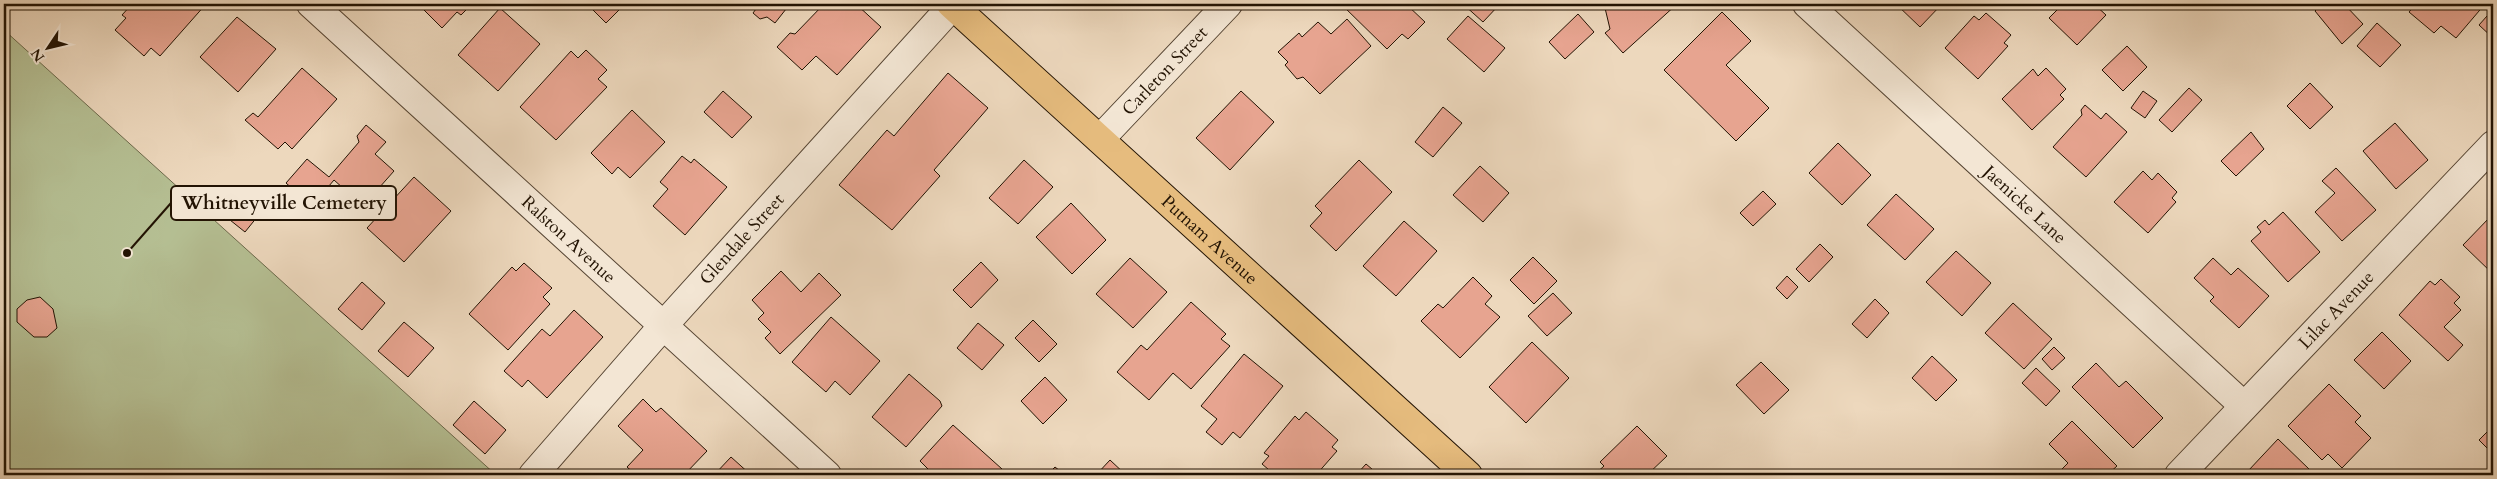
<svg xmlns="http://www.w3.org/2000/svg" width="2497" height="479" font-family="Cardo,serif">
<rect width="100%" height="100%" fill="#edd8bd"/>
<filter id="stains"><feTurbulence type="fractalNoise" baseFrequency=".004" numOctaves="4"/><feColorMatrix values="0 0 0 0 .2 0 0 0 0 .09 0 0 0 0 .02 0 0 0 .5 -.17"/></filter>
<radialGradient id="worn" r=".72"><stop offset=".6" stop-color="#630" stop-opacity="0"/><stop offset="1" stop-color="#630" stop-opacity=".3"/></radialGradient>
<polygon fill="#b5bf93" stroke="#6c694b" points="4,30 496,475 4,475"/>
<g fill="#e7a490" stroke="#221303">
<polygon points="132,4 206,4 160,56 151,48 144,56 115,30 126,18 122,15"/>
<polygon points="418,4 472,4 461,15 457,12 442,28"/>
<polygon points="587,4 625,4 606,23"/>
<polygon points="750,4 790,4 775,23 767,17 760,19 753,13 756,9"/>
<polygon points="824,4 856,4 881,27 837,75 816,56 802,70 777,47 790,33 795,34"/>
<polygon points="1341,4 1406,4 1425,22 1408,39 1402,34 1387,49"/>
<polygon points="1463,4 1497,4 1499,5 1483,22"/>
<polygon points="1609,4 1677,4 1623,53 1605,33 1610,29 1605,8"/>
<polygon points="1896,4 1942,4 1920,27"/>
<polygon points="2063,4 2094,4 2106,15 2077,45 2049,18"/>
<polygon points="2322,4 2344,4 2363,24 2342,44 2315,11"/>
<polygon points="2416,4 2485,4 2456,38 2441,26 2434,33 2409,12"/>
<polygon points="500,8 540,44 498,91 458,55"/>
<polygon points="1722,12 1751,41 1726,65 1769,108 1736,141 1664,70"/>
<polygon points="1986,13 2011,35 2004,43 2008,46 1978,79 1945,48 1974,16 1979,20"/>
<polygon points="1578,14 1594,32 1565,59 1549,42"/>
<polygon points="1468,16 1505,48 1484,72 1447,39"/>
<polygon points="2487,16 2493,16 2493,38 2479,25"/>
<polygon points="237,17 276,49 238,92 200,57"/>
<polygon points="1347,19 1371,46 1320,94 1303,77 1297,79 1285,65 1288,62 1278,52 1299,33 1302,37 1318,22 1331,34"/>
<polygon points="2377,23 2401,45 2380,67 2357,46"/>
<polygon points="2127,46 2147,67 2123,91 2102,70"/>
<polygon points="586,50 607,70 598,79 607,87 556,140 520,107 571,51 578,58"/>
<polygon points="302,68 337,99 292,149 285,142 278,149 245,120 253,113 258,117"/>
<polygon points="2046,68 2066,89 2060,95 2064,99 2032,130 2002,99 2033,69 2038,76"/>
<polygon points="948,73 988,108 934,170 940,176 892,230 839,185 887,130 894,136"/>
<polygon points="2310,83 2333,107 2310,129 2287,106"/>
<polygon points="2189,88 2202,100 2172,132 2159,120"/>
<polygon points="723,91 752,117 732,138 704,112"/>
<polygon points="1241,91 1274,122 1230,170 1196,138"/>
<polygon points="2143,91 2157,101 2145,118 2131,108"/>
<polygon points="2085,105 2101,119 2106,113 2127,132 2086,177 2053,147 2082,115 2081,110"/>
<polygon points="1443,107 1462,123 1433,157 1415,142"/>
<polygon points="632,110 665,142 630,178 618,167 612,174 591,153"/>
<polygon points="2395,123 2428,160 2396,189 2363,151"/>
<polygon points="366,125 386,142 375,154 394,171 363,206 334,180 312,206 286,183 307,159 329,177 359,142 357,136"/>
<polygon points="2251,132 2264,149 2236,176 2221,161"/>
<polygon points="1838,143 1871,175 1842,205 1809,173"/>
<polygon points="682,156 691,163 694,159 727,187 685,235 653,206 668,189 660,182"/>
<polygon points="1024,160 1053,187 1018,224 989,198"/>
<polygon points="1359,160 1392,192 1336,251 1310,226 1322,213 1315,206"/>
<polygon points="1480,166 1509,193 1483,222 1453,195"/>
<polygon points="2336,168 2376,210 2342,241 2315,212 2335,193 2322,181"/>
<polygon points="2143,171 2152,180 2158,173 2177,192 2172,198 2176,202 2148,233 2114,202"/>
<polygon points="414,177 451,211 404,262 367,228"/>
<polygon points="245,190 266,206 245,232 225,216"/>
<polygon points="1763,191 1776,204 1753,226 1740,213"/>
<polygon points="1896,194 1934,229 1905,260 1867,225"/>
<polygon points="1071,203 1106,240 1072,274 1036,237"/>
<polygon points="2283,212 2320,252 2288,282 2251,241 2261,232 2257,227 2265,220 2269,225"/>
<polygon points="2491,216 2493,218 2493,274 2463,245"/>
<polygon points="1404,221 1437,251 1396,296 1363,266"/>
<polygon points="1820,244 1833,257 1809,282 1796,269"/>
<polygon points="1956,251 1991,283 1962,316 1926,282"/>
<polygon points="1533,257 1557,281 1534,304 1510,280"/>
<polygon points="1130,258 1167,292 1133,328 1096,294"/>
<polygon points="2213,258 2231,275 2238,268 2269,296 2239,328 2210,301 2214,297 2194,278"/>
<polygon points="981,262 998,280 971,308 953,290"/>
<polygon points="524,263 552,288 543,297 550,304 508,350 469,314 512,267 516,271"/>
<polygon points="781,271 801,292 819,273 841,295 780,354 765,338 771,332 758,319 764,313 752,300"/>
<polygon points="1787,276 1798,287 1787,299 1776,288"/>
<polygon points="1473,277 1492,296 1485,304 1500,317 1460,358 1421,321 1438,304 1443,308"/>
<polygon points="2441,279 2460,297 2454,303 2461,310 2444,327 2463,345 2448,361 2399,315 2430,281 2435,285"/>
<polygon points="362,282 385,303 362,330 338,309"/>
<polygon points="1553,293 1572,313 1547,336 1528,316"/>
<polygon points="40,297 53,309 57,328 47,337 34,337 17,322 17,309 27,300"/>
<polygon points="1875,299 1889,313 1867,338 1852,324"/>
<polygon points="1191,302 1226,334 1221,339 1230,346 1191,389 1173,373 1149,400 1117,372 1141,345 1147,350"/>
<polygon points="2013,303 2052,339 2024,369 1985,333"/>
<polygon points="574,310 603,337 547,398 528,380 522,387 504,371 542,329 550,336"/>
<polygon points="831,317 880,361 850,395 835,381 826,392 792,362"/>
<polygon points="1033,320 1057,344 1039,362 1015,338"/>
<polygon points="404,322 434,348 408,377 378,351"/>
<polygon points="978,323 1004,345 982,370 957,348"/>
<polygon points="2382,332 2411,361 2384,389 2354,360"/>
<polygon points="1532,342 1569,378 1526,423 1489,387"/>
<polygon points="2054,347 2065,358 2052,370 2042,359"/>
<polygon points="1244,354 1283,386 1240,438 1233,432 1222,445 1206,432 1217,419 1201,406"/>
<polygon points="1932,356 1957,380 1936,401 1912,378"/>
<polygon points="1761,362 1789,390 1764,414 1736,385"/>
<polygon points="2096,363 2119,387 2126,381 2163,418 2133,448 2072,387"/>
<polygon points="2036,368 2060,391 2046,406 2022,383"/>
<polygon points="909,374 940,401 942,406 906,447 872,417"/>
<polygon points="1045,377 1067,400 1043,424 1021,401"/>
<polygon points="2329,384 2361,416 2355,422 2371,438 2342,468 2328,454 2322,460 2288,426"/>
<polygon points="643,399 656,412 661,408 707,451 684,475 636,475 627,467 643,450 618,426"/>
<polygon points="474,401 506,430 485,454 453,425"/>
<polygon points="1306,412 1338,440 1332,447 1337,451 1316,475 1292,475 1289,473 1287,475 1275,475 1262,464 1269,456 1264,453 1295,416 1299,420"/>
<polygon points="2072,421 2117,466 2107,475 2057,474 2068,463 2049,444"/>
<polygon points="953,425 1002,469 996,475 934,475 920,461"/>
<polygon points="1637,426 1667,456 1647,475 1594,475 1604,466 1600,462"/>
<polygon points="2491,428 2493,430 2493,454 2479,440"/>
<polygon points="2278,439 2310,470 2306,475 2252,475 2248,471"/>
<polygon points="731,457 751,475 714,475"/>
<polygon points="1110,460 1126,475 1096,475"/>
<polygon points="1366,464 1379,475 1356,475"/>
<polygon points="1055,467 1065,475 1047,475"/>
</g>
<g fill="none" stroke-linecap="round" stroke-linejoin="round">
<defs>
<g id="minor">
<path id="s1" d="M 311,4 L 827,475"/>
<path id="s2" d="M 1807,4 L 2244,406"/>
<path id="s3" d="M 1100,139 L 1228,4"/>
<path id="s4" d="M 533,475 L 662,327 L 953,5"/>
<path id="s5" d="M 2179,475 L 2493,145"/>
</g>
<g id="major">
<path id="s6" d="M 951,4 L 1468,475"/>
</g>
</defs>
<use href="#minor" stroke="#554432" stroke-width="30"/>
<use href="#major" stroke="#221303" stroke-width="30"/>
<use href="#minor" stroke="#f3e6d4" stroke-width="28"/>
<use href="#major" stroke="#e6bc7e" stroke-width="28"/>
</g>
<g text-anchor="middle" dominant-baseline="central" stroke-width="4" stroke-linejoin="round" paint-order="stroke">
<g font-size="18" fill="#221303" stroke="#f3e6d4">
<text stroke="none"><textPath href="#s3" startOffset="94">Carleton Street</textPath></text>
<text stroke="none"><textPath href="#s2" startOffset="296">Jaenicke Lane</textPath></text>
<text stroke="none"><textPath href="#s4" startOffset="315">Glendale Street</textPath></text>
<text stroke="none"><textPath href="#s6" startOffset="350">Putnam Avenue</textPath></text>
<text stroke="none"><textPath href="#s1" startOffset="349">Ralston Avenue</textPath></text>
<text stroke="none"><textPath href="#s5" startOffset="228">Lilac Avenue</textPath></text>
</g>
</g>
<path fill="none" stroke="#221303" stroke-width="2" d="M127 253L171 203"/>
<circle fill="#221303" stroke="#f3e6d4" stroke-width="2" cx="127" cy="253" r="5"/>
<rect fill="#f3e6d4" stroke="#221303" stroke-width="2" x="171" y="186" width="225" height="34" rx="5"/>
<g font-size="19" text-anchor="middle" font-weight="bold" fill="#221303">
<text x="284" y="209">Whitneyville Cemetery</text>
</g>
<rect width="2497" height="479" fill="none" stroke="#edd8bd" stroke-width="20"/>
<rect x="5" y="5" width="2487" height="469" fill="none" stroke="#221303" stroke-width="2.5"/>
<rect x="10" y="10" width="2477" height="459" fill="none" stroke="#221303"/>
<g transform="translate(48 48) rotate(235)" stroke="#f3e6d4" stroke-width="4" paint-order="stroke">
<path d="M0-4L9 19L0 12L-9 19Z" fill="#221303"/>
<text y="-8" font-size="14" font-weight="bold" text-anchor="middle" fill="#221303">N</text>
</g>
<rect width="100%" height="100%" filter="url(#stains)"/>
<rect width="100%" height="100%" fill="url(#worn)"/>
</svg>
